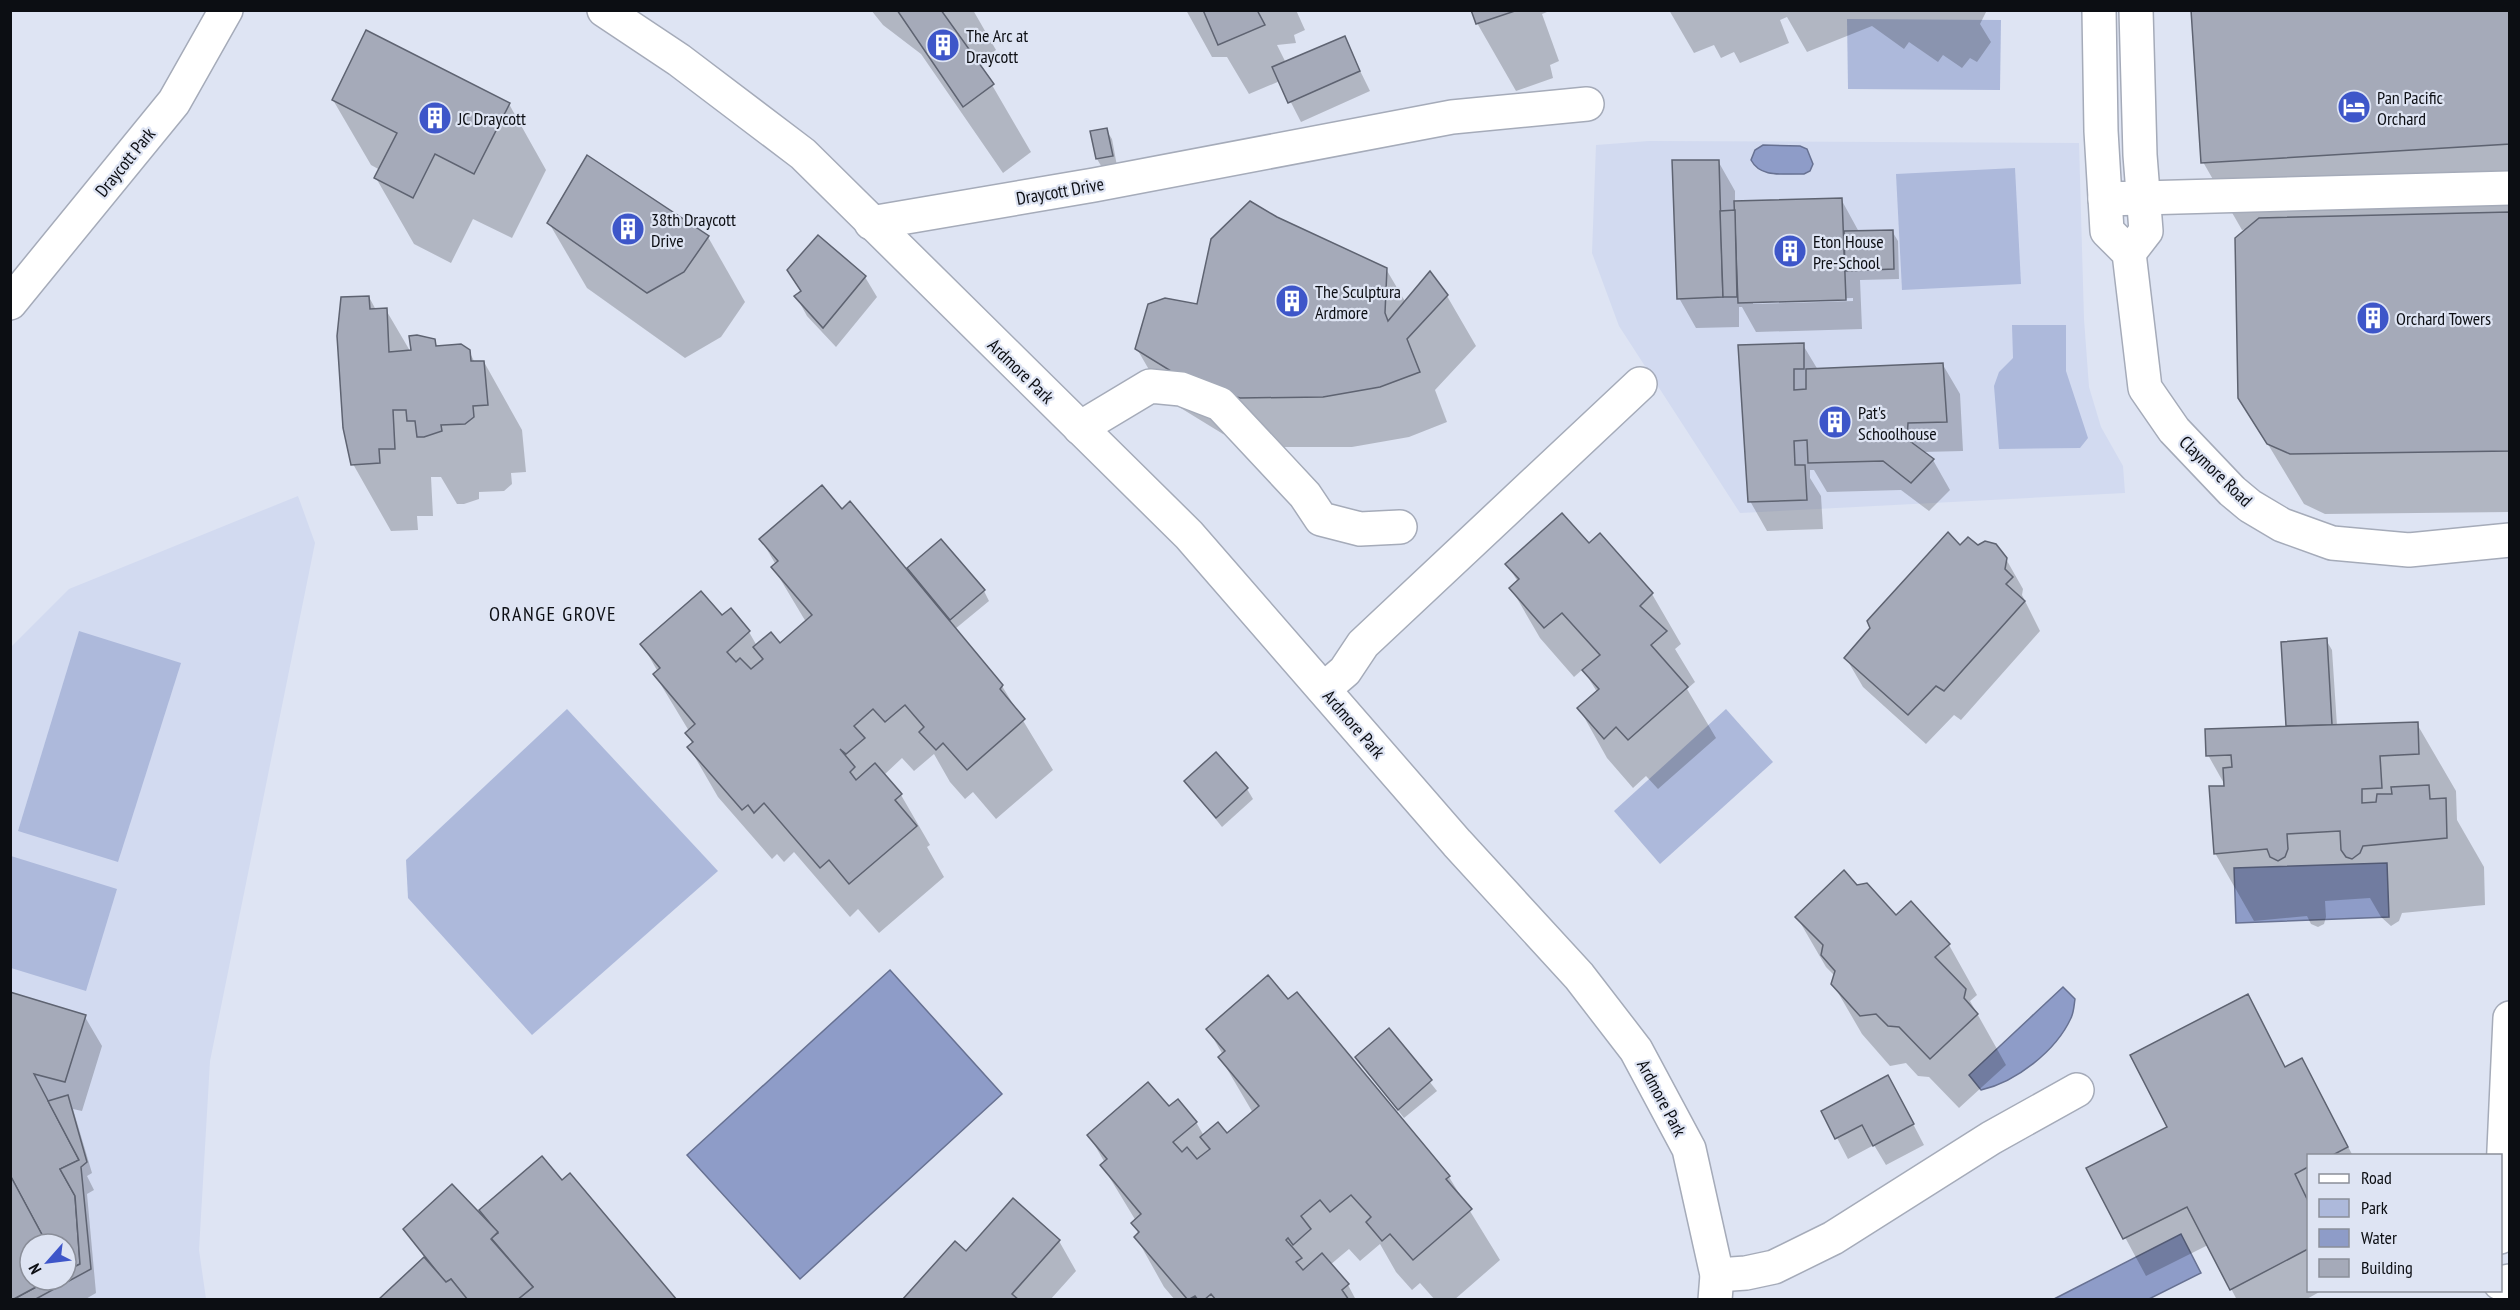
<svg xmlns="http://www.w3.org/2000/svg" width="2520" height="1310" font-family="'PT Sans Narrow',sans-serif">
<rect width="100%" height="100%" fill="#dee4f3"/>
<g fill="#d2daf0" fill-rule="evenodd">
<polygon points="1649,141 2079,143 2084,319 2089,387 2101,427 2123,466 2125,493 1740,513 1619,326 1592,253 1596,145"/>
<path d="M 298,496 L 315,543 L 210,1061 L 199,1250 L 206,1299 L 11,1300 L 11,647 L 69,589 ZM 30,1244 L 66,1244 L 66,1280 L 30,1280 Z"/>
</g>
<g fill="#adb9db">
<polygon points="1847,19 2001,20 2000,90 1848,89"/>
<polygon points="2015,168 2021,284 1902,290 1896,174"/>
<polygon points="2012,325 2066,325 2066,371 2088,438 2080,448 1999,449 1994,386 1999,372 2013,358"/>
<polygon points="79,631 181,663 118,862 18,831"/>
<polygon points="567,709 718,871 532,1035 408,898 406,860"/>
<polygon points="1726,709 1773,762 1660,864 1614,811"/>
<polygon points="11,856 117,889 86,991 11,968"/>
</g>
<g fill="#8e9cc8" stroke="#677192" stroke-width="1.5">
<path d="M 1763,145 L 1800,146 L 1807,149 L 1813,164 L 1810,171 L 1804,174 C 1785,173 1761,179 1751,160 L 1755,150 Z"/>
<polygon points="2387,863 2389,917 2236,923 2234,868"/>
<polygon points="890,970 1002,1094 800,1279 687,1155"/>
<path d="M 2063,987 L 2075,999 C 2074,1005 2074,1012 2071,1018 C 2056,1051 2016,1082 1981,1090 L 1969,1075 Z"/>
<polygon points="2181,1234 2201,1273 2149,1299 2054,1299"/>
</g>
<g fill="#0003" fill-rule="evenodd">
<polygon points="871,10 973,10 996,50 977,64 992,85 1031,152 1003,173 921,54 883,25"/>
<polygon points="1186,10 1296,10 1305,30 1294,35 1296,43 1277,45 1286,63 1344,38 1370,91 1301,122 1280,81 1249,94 1227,57 1212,57"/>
<polygon points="1473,10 1552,10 1542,14 1559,61 1550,65 1553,78 1516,91 1477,23"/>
<polygon points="1669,10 1987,10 1980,24 1991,42 1977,62 1970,58 1962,68 1943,55 1938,62 1909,42 1904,49 1872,26 1807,52 1787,17 1780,20 1789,43 1740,63 1734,52 1721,58 1714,45 1694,53"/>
<polygon points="2510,10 2510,512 2325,514 2304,504 2240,398 2247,229 2242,230 2203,162"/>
<polygon points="333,100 509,104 546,170 512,238 473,219 451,263 414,244 376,178 380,170 371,165"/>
<polygon points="1106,130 1112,139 1117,166 1103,169 1097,159"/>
<path d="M 1718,161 L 1735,191 L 1735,202 L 1841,199 L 1859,232 L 1892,231 L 1898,241 L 1899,279 L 1860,280 L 1862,329 L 1756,332 L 1742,307 L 1739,307 L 1739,327 L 1696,328 L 1679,298 ZM 1853,298 L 1853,301 L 1753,304 L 1753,301 Z"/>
<polygon points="1276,219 1386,269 1406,303 1447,296 1476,346 1435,390 1447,422 1409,437 1352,447 1270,447 1223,434 1166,399 1137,349 1199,306"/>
<polygon points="549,223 708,237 745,302 721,337 685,358 587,288"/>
<polygon points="818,237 865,277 877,297 836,347 807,316 796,296 801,292 789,270"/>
<polygon points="369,297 376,310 386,310 413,356 434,340 438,348 469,351 475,363 484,362 522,430 526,472 511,473 512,484 504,491 479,492 479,499 464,504 457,504 441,477 431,477 433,516 417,516 418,530 391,531 353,464"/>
<polygon points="1803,345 1818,370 1943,365 1960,394 1963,451 1922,452 1933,460 1950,490 1929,511 1901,490 1827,492 1814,470 1810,470 1810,478 1821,496 1823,529 1767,531 1750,501 1740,346"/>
<polygon points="842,511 913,579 908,568 984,591 989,601 955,629 1002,686 1053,770 996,819 973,792 965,799 950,782 934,754 914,771 902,758 884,775 901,795 930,845 927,847 944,877 879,933 858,909 850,917 794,852 784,862 777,854 772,859 718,797 689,747 693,744 686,733 689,731 655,675 658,672 642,644 722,617 749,632 757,646 780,645 806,622 773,567 776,565 761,539"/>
<polygon points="1589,545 1652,594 1681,644 1675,649 1695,682 1687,689 1716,738 1658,789 1646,776 1633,788 1607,758 1579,708 1597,692 1583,669 1574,677 1540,638 1511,588 1518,582 1507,564"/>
<polygon points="1960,547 1977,547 2006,559 2023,589 2022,595 2040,631 1961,720 1954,715 1926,744 1863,687 1846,658"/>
<polygon points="2326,640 2332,650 2337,726 2417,724 2456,791 2457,820 2484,867 2485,905 2402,913 2399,921 2391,926 2381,917 2370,898 2325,901 2326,917 2324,924 2318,927 2311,924 2307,916 2254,921 2215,853 2226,787 2208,755 2289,728 2288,726"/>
<polygon points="1216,754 1247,789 1253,799 1222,827 1186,782"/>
<polygon points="1856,886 1896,917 1949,945 1977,995 1970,1001 2006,1065 1959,1108 1929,1077 1918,1076 1906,1063 1890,1066 1862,1034 1833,984 1835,976 1826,967 1797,917"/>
<path d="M 10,994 L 85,1017 L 102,1046 L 82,1111 L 73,1109 L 92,1173 L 87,1176 L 94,1190 L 87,1194 L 96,1293 L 84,1300 L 10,1300 ZM 30,1244 L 66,1244 L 66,1280 L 30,1280 Z"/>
<polygon points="2247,996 2286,1068 2302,1060 2353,1156 2308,1156 2308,1290 2323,1290 2305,1300 2237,1300 2208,1245 2146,1276 2088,1169 2169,1128"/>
<polygon points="1208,1029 1449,1177 1500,1260 1454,1300 1435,1300 1420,1283 1412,1290 1396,1272 1380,1244 1360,1261 1349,1249 1330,1265 1348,1285 1356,1300 1175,1300 1164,1287 1136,1237 1139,1234 1133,1223 1136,1221 1102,1165 1105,1163 1089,1135 1196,1122 1204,1136 1227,1135 1253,1113 1220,1057 1223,1055"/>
<polygon points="1389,1031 1437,1091 1404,1118 1357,1058"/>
<polygon points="1899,1097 1924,1145 1886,1165 1874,1145 1848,1159 1823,1111"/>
<polygon points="1013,1200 1059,1241 1076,1271 1050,1300 904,1300 966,1253"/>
<polygon points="481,1210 674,1300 380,1300 426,1258 405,1229 487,1221"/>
</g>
<g fill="#a5aab9" stroke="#5e6371" stroke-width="1.5">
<polygon points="897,10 941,10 994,84 963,107"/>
<polygon points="1203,10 1257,10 1265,25 1218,45"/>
<polygon points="1471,10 1515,10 1515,11 1476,24"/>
<polygon points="2191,10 2510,10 2510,144 2201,163"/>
<polygon points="366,30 510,103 474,174 435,154 413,198 374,178 397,133 332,100"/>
<polygon points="1345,36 1360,71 1288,103 1272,67"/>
<polygon points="1107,128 1113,156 1096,159 1090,131"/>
<polygon points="587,155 709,236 684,272 647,293 547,223"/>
<polygon points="1672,160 1719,160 1723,297 1677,299"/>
<polygon points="1842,198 1846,300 1738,303 1734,201"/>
<polygon points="1250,201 1277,217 1387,268 1385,313 1388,321 1430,271 1448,295 1407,339 1420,372 1380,387 1323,397 1240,398 1192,384 1135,349 1148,304 1165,298 1197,304 1211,239"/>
<polygon points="1735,210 1737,297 1723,297 1720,211"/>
<polygon points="2510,212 2510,451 2290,454 2267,444 2238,398 2235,238 2259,218"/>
<polygon points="1893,230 1894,269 1845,271 1844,231"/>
<polygon points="818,235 866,276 823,328 794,296 801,291 787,270"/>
<polygon points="369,296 370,309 387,308 389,352 411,350 409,336 417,335 435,339 436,346 461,344 470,350 471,361 484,361 488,405 473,406 474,417 465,424 441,425 442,431 424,437 417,437 415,421 407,421 406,410 393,410 395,449 379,449 380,463 351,465 343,428 337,336 341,297"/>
<polygon points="1804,343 1804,369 1794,369 1794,390 1806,389 1806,369 1943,363 1947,422 1908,423 1907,439 1934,459 1911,483 1883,461 1808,463 1807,440 1794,441 1795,465 1805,465 1807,500 1748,502 1738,345"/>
<polygon points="822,485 842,509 850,501 1003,685 1000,689 1025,719 967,770 943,743 936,750 919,732 924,727 905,705 885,722 873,709 854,726 865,738 846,754 840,749 855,767 850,772 856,780 875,763 902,794 895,800 917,826 849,884 829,860 820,868 764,803 754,813 748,805 742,810 687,747 693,742 685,733 695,724 653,674 660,668 640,644 701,591 722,615 731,608 750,631 727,652 736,662 740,658 751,669 763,659 753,647 771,632 780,643 812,615 771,567 778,561 759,539"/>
<polygon points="1562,513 1589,543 1600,533 1653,593 1640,606 1667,631 1651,645 1688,687 1628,740 1616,727 1604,739 1577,708 1599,689 1582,670 1600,655 1562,613 1544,628 1509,588 1519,579 1505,564"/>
<polygon points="1948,532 1960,545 1968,537 1978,545 1985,541 1996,544 2007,558 2005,569 2013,577 2006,584 2025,601 1944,691 1936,686 1908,715 1844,658 1870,628 1867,621"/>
<polygon points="941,539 985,590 950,620 907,568"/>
<polygon points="2327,638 2332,725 2286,726 2281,642"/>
<polygon points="2418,722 2419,754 2380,756 2382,788 2362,789 2362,803 2376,802 2377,794 2392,794 2391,787 2429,785 2430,799 2446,798 2447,838 2363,846 2360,853 2352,859 2346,857 2341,850 2340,831 2287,834 2288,849 2285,857 2278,861 2270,857 2267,849 2214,854 2209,786 2224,786 2223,768 2232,767 2231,755 2206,756 2205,729"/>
<polygon points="1216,752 1248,788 1216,818 1184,781"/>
<polygon points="1844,870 1857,885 1867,883 1896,915 1911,901 1950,944 1935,957 1966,989 1964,998 1978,1014 1930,1059 1899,1027 1888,1026 1876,1014 1860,1016 1831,984 1835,971 1821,955 1823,945 1795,917"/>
<polygon points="1268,975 1288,999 1297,992 1450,1176 1446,1179 1472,1209 1413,1260 1390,1234 1382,1241 1366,1222 1371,1217 1351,1195 1330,1212 1320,1200 1301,1216 1311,1229 1293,1245 1288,1238 1286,1240 1302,1258 1296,1262 1303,1270 1322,1253 1349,1284 1342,1290 1349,1300 1216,1300 1211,1294 1204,1300 1198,1300 1195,1296 1188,1300 1134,1237 1139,1232 1131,1223 1141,1214 1100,1165 1107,1159 1087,1135 1148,1082 1169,1106 1178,1099 1197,1122 1173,1142 1182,1152 1187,1147 1197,1159 1210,1149 1200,1137 1218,1122 1227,1133 1259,1106 1218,1057 1225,1051 1206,1029"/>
<polygon points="10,992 86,1015 65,1082 34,1074 79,1160 60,1169 75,1196 80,1264 66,1271 66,1244 47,1244 10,1175"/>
<polygon points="2248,994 2285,1067 2302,1058 2348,1147 2331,1156 2308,1156 2308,1167 2295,1174 2308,1201 2308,1249 2230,1290 2187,1207 2123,1239 2086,1168 2167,1127 2130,1055"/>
<polygon points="1389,1028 1432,1080 1398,1110 1355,1057"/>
<polygon points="1888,1075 1914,1124 1873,1146 1862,1125 1835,1139 1821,1111"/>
<polygon points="68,1095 87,1162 81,1167 91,1269 34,1300 12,1300 49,1280 66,1280 66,1271 80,1264 75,1196 60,1169 79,1160 48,1101"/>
<polygon points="542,1156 562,1180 570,1173 677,1300 517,1300 533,1287 491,1238 498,1233 479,1210"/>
<polygon points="10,1175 47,1244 30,1244 30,1280 49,1280 12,1300 10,1300"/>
<polygon points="452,1184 498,1232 491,1239 533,1287 517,1300 467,1300 451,1279 446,1283 403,1229"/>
<polygon points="1013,1198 1060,1240 1012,1294 1019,1300 902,1300 955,1241 966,1251"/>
<polygon points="424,1257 446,1282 451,1279 468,1300 378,1300"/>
</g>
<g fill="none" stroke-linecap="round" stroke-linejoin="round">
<defs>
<g id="minor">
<polyline points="604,10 679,60 803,154 1189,535 1457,843 1579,976 1636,1050 1689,1149 1717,1275 1715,1300"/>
<polyline points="2099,10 2101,131 2107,231 2129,253 2145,388 2174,430 2232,491 2250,506 2282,525 2332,543 2409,550 2510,540"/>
<polyline points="2105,199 2510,188"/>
<polyline points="871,223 1094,185 1452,117 1587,104"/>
<polyline points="2129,253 2146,231 2140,155 2136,10"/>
<polyline points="10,303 174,102 226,10"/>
<polyline points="1080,428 1150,386 1181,389 1220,404 1305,495 1321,519 1360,529 1400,527"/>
<polyline points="1324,689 1345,671 1363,644 1640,384"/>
<polyline points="2500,1237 2510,1018"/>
<polyline points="1717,1275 1746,1273 1774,1267 1833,1238 1991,1138 2077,1090"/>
<polyline points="2500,1283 2510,1281"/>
</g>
</defs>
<use href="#minor" stroke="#a5abb9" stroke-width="36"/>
<use href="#minor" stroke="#fff" stroke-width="33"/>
</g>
<defs>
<symbol id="building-disc" viewBox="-11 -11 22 22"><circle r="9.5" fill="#3e56c9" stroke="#dee4f3"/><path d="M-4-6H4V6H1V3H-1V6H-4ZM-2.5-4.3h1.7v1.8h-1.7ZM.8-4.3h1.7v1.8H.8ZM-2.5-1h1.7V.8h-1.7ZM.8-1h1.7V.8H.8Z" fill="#fff"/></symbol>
<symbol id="hotel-disc" viewBox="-11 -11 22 22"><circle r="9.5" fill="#3e56c9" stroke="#dee4f3"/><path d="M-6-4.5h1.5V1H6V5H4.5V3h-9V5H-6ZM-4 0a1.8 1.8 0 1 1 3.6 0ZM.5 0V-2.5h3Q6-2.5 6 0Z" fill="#fff"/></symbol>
</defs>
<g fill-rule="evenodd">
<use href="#building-disc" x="924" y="26" width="38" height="38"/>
<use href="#hotel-disc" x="2335" y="88" width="38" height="38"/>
<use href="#building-disc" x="416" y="99" width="38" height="38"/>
<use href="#building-disc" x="609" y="210" width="38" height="38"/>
<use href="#building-disc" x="1771" y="232" width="38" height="38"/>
<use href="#building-disc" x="1273" y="282" width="38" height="38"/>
<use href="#building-disc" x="2354" y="299" width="38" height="38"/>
<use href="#building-disc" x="1816" y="403" width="38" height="38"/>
</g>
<g text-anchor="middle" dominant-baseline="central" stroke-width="4.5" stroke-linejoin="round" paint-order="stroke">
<g font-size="18" fill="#0c0e13" stroke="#dee4f3" text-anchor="start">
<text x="966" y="35">The Arc at<tspan x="966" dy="21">Draycott</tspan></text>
<text x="2377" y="97">Pan Pacific<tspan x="2377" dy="21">Orchard</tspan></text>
<text x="458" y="118">JC Draycott</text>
<text x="651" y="219">38th Draycott<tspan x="651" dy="21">Drive</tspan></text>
<text x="1813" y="241">Eton House<tspan x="1813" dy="21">Pre-School</tspan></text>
<text x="1315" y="291">The Sculptura<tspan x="1315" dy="21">Ardmore</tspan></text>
<text x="2396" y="318">Orchard Towers</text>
<text x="1858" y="412">Pat's<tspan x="1858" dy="21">Schoolhouse</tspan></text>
</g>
<g font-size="18" fill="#0c0e13" stroke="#dee4f3">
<text transform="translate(125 162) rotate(-51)">Draycott Park</text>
<text transform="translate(1060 191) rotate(-10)">Draycott Drive</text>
<text transform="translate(1021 371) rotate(44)">Ardmore Park</text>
<text transform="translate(2216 471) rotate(44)">Claymore Road</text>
<text transform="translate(1354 724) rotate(49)">Ardmore Park</text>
<text transform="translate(1662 1098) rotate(62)">Ardmore Park</text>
</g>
<g font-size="20" letter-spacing="1.5" fill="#0c0e13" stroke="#dee4f3">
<text x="553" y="614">ORANGE GROVE</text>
</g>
</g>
<rect width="2520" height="1310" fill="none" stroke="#0c0e13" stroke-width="24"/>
<rect x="2307" y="1154" width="195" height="138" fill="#dee4f3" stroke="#8a8e99" stroke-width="1.5"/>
<rect x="2319" y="1174" width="30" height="9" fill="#ffffff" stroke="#8a8e99" stroke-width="1.5"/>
<text x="2361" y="1184" font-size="18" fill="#0c0e13">Road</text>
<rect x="2319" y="1199" width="30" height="18" fill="#adb9db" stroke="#8a8e99" stroke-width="1.5"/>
<text x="2361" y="1214" font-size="18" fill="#0c0e13">Park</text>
<rect x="2319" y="1229" width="30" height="18" fill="#8e9cc8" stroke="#8a8e99" stroke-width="1.5"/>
<text x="2361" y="1244" font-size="18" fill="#0c0e13">Water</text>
<rect x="2319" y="1259" width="30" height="18" fill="#a5aab9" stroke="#8a8e99" stroke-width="1.5"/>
<text x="2361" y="1274" font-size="18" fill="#0c0e13">Building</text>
<g transform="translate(48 1262) rotate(242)"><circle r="28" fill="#dee4f3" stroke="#8a8e99" stroke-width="1.5"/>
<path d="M0-4.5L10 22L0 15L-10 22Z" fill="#3e56c9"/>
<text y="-9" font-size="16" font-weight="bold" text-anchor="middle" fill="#0c0e13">N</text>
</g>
</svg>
